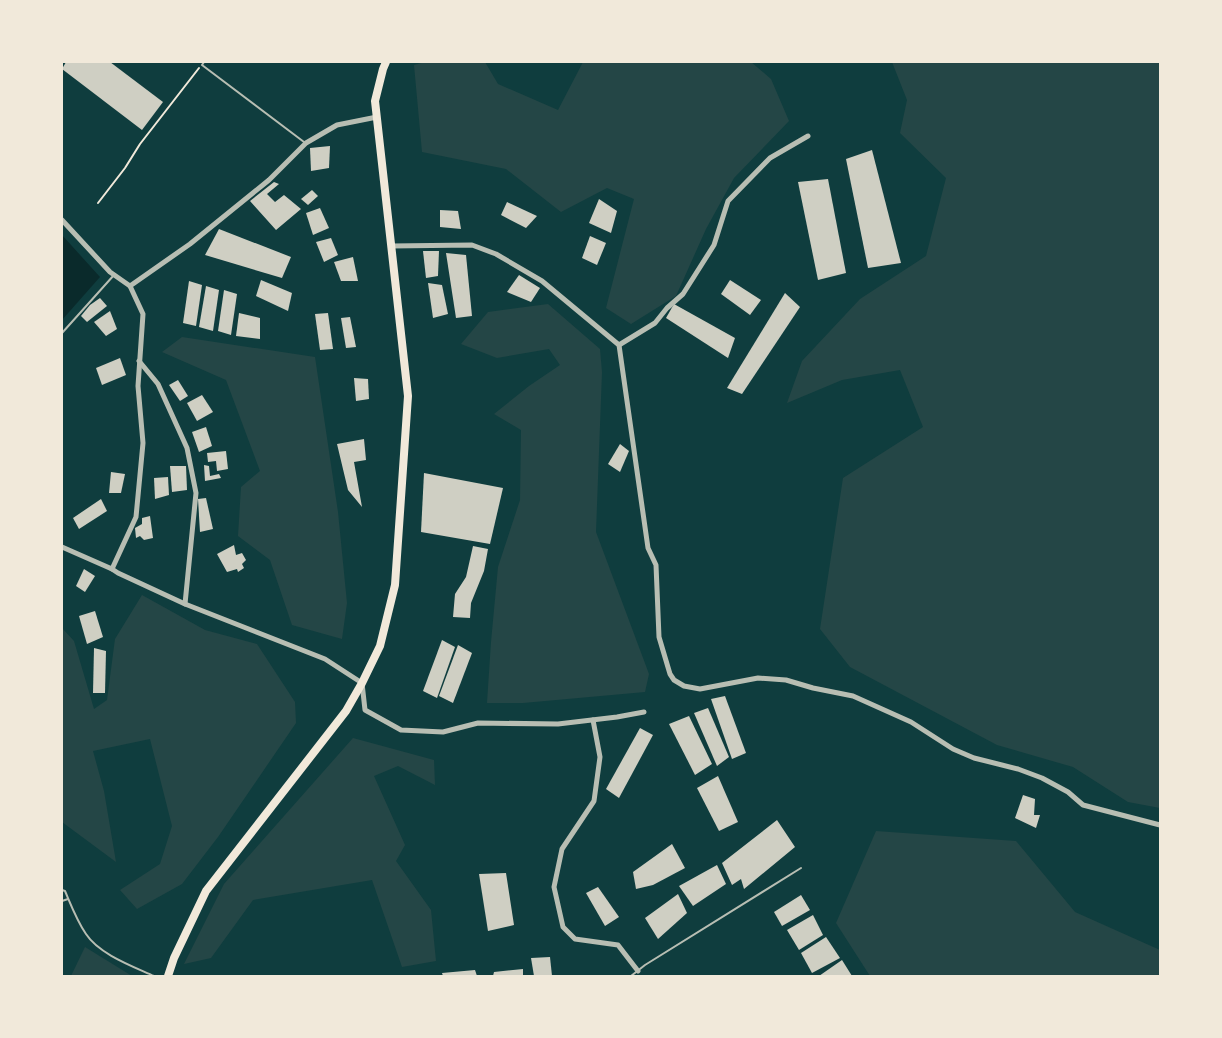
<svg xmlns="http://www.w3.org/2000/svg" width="1222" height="1038" font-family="Ubuntu,sans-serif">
<rect width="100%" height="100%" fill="#0f3d3e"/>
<g fill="#244646">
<polygon points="425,62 485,62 498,84 558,110 583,62 751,62 771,79 789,121 734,178 706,229 676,296 631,324 606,308 634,199 607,188 561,212 506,169 422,152 414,65"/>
<polygon points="892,62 1160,62 1160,808 1128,802 1073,767 997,745 850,667 820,629 843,478 923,427 900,370 842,380 787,403 802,361 860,299 926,256 946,178 900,133 907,100"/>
<polygon points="548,304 600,349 602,372 596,532 649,674 645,692 523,703 487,703 491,642 498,567 520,500 521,430 494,414 529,386 560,365 549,349 497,358 461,344 488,312"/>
<polygon points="182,337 315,357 338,512 347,603 342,639 292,625 270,560 238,536 241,487 260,471 226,380 162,352"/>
<polygon points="142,595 205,630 257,644 295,702 296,723 218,837 182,884 137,909 120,890 160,864 172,826 150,739 93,751 104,791 116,862 62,822 62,628 74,641 94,709 107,700 115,639"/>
<polygon points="353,738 434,760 435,785 398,766 374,776 405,845 396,861 431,910 436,961 402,967 372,880 253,900 211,958 184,964 224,884"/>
<polygon points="876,831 1016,841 1075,912 1160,950 1160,976 870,976 836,923"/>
<polygon points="85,947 132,976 71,976"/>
</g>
<polygon fill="#0a2a2b" points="62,235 100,277 62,320"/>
<g fill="#cfcfc3">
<polygon points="66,62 110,62 163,102 142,130 62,69"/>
<polygon points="330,146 329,168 311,171 310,148"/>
<polygon points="872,150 901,263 868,268 846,159"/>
<polygon points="828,179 846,273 818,280 798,182"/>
<polygon points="274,182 279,184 267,194 275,202 284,195 301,209 276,230 250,201"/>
<polygon points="312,190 318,196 308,205 301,199"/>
<polygon points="599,199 617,211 611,233 589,223"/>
<polygon points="507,202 537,216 526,228 501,215"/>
<polygon points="320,208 329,228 313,235 306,213"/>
<polygon points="440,210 458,211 461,229 440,227"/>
<polygon points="219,229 291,257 282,278 205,255"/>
<polygon points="590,236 606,243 597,265 582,258"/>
<polygon points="331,238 338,255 324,262 316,242"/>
<polygon points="423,251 439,251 438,276 426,278"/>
<polygon points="446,253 466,255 472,316 456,318"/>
<polygon points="353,257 358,281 341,281 334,262"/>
<polygon points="519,275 540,288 531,302 507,292"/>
<polygon points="261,280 292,293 288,311 256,296"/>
<polygon points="730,280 761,300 750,315 721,294"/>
<polygon points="189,281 202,285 196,326 183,323"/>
<polygon points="428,283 442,285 448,314 433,318"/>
<polygon points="206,286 219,290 213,331 199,327"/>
<polygon points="224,290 237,294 231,335 218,331"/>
<polygon points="785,293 800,307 742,394 727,388"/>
<polygon points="100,298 107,306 87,322 81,316 90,305"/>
<polygon points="674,304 735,338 728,358 666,318"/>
<polygon points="110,311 117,329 106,336 94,322"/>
<polygon points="239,313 260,318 260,339 236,336"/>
<polygon points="328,313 333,349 320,350 315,314"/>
<polygon points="350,317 356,347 346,348 341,318"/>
<polygon points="120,358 126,375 102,385 96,368"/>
<polygon points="354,378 368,379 369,399 356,401"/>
<polygon points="178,380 188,396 180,401 169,385"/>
<polygon points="202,395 213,412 197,421 187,403"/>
<polygon points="206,427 212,446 199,452 192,432"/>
<polygon points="364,439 366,460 354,462 362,507 348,490 337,444"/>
<polygon points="620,444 629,451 620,472 608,464"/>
<polygon points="226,451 228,469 217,471 216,461 208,462 207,453"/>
<polygon points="204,465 209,466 210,476 219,474 221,478 205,481"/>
<polygon points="170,466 186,466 187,490 172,492"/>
<polygon points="111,472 125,474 121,493 109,493"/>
<polygon points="424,473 503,488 490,544 421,532"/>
<polygon points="168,477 169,495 155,499 154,478"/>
<polygon points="206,498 213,529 200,532 198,499"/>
<polygon points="101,499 107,511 79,529 73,518"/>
<polygon points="150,516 153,538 144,540 140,536 136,538 135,528 142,524 142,518"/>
<polygon points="234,545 236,555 242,553 246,560 242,564 244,568 238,572 237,569 227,572 217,554"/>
<polygon points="473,546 488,549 484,571 471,603 470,618 453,617 455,594 466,577"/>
<polygon points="84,569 95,576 85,592 76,586"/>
<polygon points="95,611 103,637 87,644 79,616"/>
<polygon points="442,640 455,647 437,698 423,691"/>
<polygon points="458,645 472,653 453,703 439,696"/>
<polygon points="94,648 106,651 105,693 93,693"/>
<polygon points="725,696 746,753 732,759 711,699"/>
<polygon points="708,708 729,757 717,766 694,713"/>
<polygon points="689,716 712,764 695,775 669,724"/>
<polygon points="640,728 653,735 619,798 606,789"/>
<polygon points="718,776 738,822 719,831 697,788"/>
<polygon points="1023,795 1035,799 1034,815 1040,815 1036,828 1015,818"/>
<polygon points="777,820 795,847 744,889 741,879 732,885 722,863"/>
<polygon points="672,844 685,868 653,885 636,889 633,872"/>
<polygon points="717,865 726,884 693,906 679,886"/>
<polygon points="506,873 514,925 488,931 479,874"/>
<polygon points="598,887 619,917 605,926 586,893"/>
<polygon points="678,894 687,913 658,939 645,918"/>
<polygon points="801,895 810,910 782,926 774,912"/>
<polygon points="813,915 823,935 799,950 787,930"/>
<polygon points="826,937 840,958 812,973 801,953"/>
<polygon points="550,957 552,976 534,976 531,958"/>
<polygon points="842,960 852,976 819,976"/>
<polygon points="523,969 523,976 493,976 494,972"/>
<polygon points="475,970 477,976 443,976 442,973"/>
</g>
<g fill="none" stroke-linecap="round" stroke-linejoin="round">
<polyline stroke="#f1e9da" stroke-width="2" points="98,203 125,168 140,144 199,68"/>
<g stroke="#b8beb3" stroke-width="2">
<polyline points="204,62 202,65 304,142"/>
<polyline points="62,333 114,275"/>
<path d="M 62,890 L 65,891 C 71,905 77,921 86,934 C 99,954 132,966 154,976"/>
<polyline points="62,901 68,899"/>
<polyline points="631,976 645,965 801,868"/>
</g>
<g stroke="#b8beb3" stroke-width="5">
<polyline points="62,220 110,272 130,286"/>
<polyline points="391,246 472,245 496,254 542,281 619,345 648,548 656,565 659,637 670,674 674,680 684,686 700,689 758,678 786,680 813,688 853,696 911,722 953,749 974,758 1018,769 1042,778 1068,792 1083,805 1160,825"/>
<polyline points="619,345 655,323 667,308 683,294 714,245 728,201 770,158 808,136"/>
<polyline points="139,361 158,384 187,448 196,493 185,604"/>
<polyline points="62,547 112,569 118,573 185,604 325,659 362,683 365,710 401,730 443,732 478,723 558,724 617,717 644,712"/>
<polyline points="112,569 136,517 143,443 138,386 143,314 130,286 190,244 269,180 306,143 337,125 377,117"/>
<polyline points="593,720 600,757 594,801 562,849 554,887 563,927 575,939 618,945 638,971"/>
</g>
<polyline stroke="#f1e9da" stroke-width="8" points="168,976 174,958 206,891 346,711 362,683 380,646 395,585 408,396 375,101 383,69 386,62"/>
</g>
<rect width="1222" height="1038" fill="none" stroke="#f1e9da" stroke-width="126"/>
</svg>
